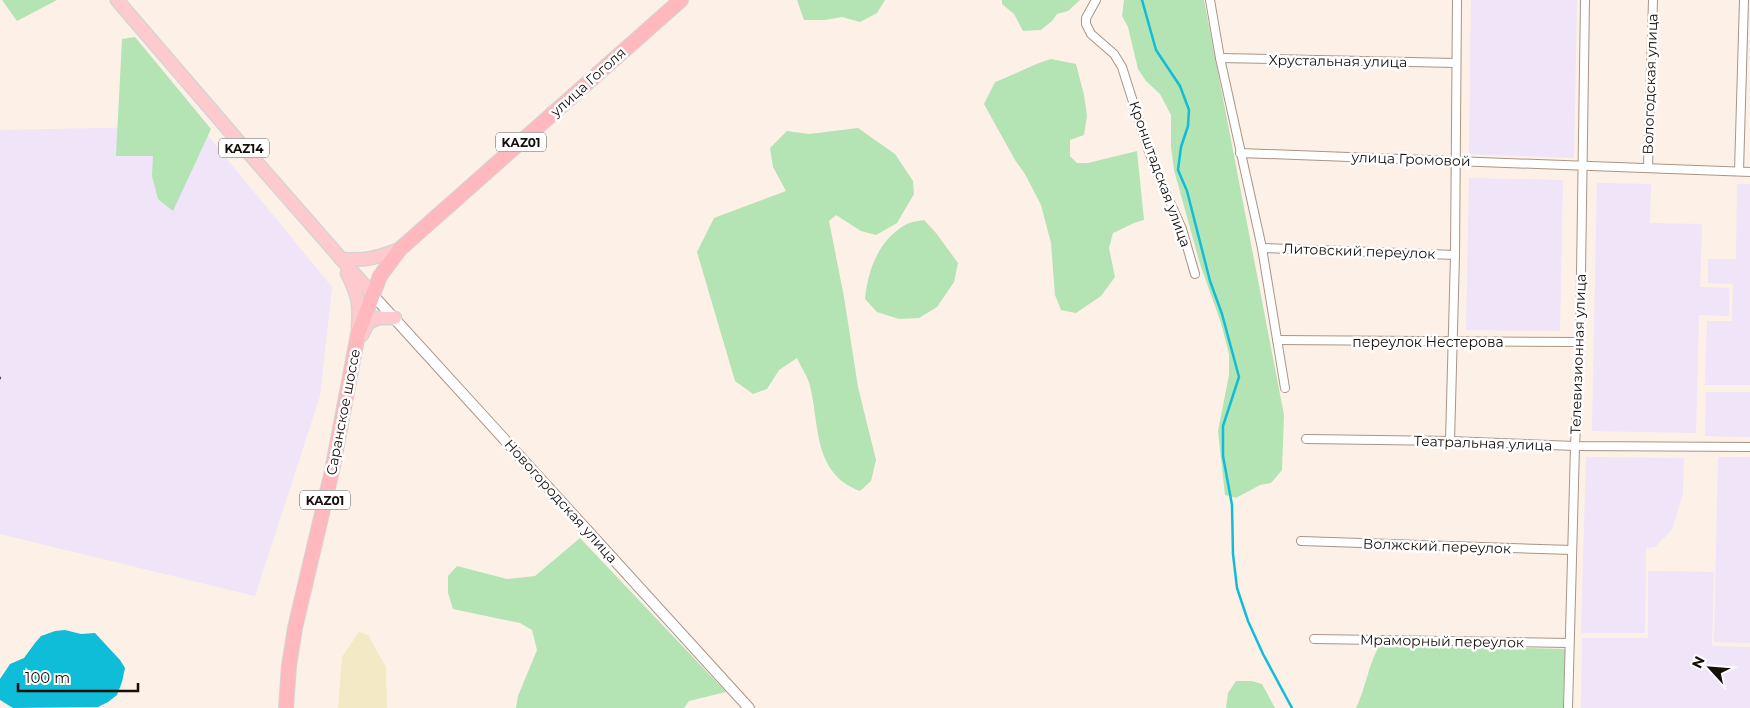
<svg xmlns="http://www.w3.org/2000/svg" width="1750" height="708" font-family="Montserrat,sans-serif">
<rect width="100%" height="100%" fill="#fdf0e7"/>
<g fill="#efe4f8">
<polygon points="1471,0 1577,0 1574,158 1469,154"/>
<polygon points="200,126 332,287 320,396 255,596 0,534 0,130"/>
<polygon points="1469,178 1563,180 1560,331 1466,330"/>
<polygon points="1597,183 1651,184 1650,223 1702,224 1700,287 1729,288 1729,316 1699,315 1696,433 1592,431"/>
<polygon points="1737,184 1750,184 1750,385 1705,385 1707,321 1732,321 1733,284 1708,283 1708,259 1736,259"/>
<polygon points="1706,392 1750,392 1750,437 1705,436"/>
<polygon points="1586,457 1684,458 1683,493 1672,530 1655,547 1646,548 1645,633 1581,633"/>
<polygon points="1718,457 1750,457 1750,643 1714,642"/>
<polygon points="1648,571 1714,572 1712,646 1750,647 1750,708 1581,708 1582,638 1648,638"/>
</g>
<g fill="#b4e3b4">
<polygon points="2,0 57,0 17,21"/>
<polygon points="797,0 885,0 877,13 860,22 842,17 825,20 804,20"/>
<polygon points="1002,0 1080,0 1068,11 1057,14 1052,21 1041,30 1023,31 1014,14 1002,4"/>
<polygon points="1124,0 1204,0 1284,415 1282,470 1271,483 1260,485 1236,498 1225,495 1218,431 1229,375 1229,354 1221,323 1200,264 1174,170 1171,147 1171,115 1160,94 1146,81 1138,69 1128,27 1122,16"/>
<polygon points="135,37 211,129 173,211 158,199 152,176 153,156 116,156 122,39"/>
<path d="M 1051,59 L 1076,64 L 1084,95 L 1087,116 L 1084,135 L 1070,140 L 1070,156 L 1077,163 L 1088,163 L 1137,151 L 1144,220 L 1134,223 L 1113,233 L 1109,248 L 1115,277 L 1101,296 L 1076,313 L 1061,310 L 1055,295 L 1051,243 L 1041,205 L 1025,174 L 1015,160 L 984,104 L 995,82 C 1014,75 1031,65 1051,59 Z"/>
<path d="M 858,128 L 895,154 L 913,181 L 914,194 L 897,223 L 876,235 L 861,231 L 836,215 L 829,221 L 844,297 L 858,387 L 876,460 L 871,481 L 860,491 C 813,473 820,427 810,386 C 808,377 801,367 797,358 L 779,370 L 767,389 L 753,394 L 735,381 L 697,252 L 714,218 L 786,191 L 773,167 L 770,148 L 787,131 L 809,134 Z"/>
<path d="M 924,220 L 936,233 L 958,263 L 954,282 L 937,307 L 919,318 L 899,319 L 877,312 L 865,299 C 868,270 878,241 905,225 C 910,222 918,221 924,220 Z"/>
<polygon points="580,538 726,692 689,701 684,708 516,708 518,696 537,650 532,630 520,623 453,609 448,593 448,576 457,566 507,579 535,576"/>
<path d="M 1380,645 L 1565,649 L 1563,708 L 1356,708 C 1366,688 1368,664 1380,645 Z"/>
<polygon points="1236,681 1252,681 1262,684 1275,708 1226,708 1228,693"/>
</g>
<polygon fill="#f3e9c4" points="359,632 368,635 386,667 387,708 338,708 342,657"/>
<polygon fill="#10bdd9" points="65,630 81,634 95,633 120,660 125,668 122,682 117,695 108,702 98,707 13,708 0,700 0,679 10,664 24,658 35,643 41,636 55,631"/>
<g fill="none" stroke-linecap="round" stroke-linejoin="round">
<polyline stroke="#10bdd9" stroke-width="2.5" points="1142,0 1156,50 1180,86 1189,110 1188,126 1181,147 1178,170 1187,191 1210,281 1222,314 1239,377 1223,426 1223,456 1232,505 1233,554 1237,588 1248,621 1263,654 1292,708"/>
<defs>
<g id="minor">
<polyline points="1096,0 1086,18 1086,24 1091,34 1114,54 1122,67 1147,146 1157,173 1182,229 1195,274"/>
<polyline points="1210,0 1220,58 1262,248 1285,388"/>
<polyline points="1220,58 1456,63"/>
<polyline points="1240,153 1750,172"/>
<polyline points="1648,167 1653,0"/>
<polyline points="1739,171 1744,0"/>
<polyline points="1262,248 1455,255"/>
<polyline points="1277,340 1580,342"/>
<polyline points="1306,439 1450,441 1575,446 1750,447"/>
<polyline points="1450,441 1455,255 1457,0"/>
<polyline points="1301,541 1572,550"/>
<polyline points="1314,639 1569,643"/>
<polyline points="1568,708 1575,446 1580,342 1585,0"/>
</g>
<polyline id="tertiary" points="372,294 749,708"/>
<g id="primary">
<polyline points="117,0 239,142 372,294"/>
<path d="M 341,259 C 366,261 376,258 400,249"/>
<path d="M 347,273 C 358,295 360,304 358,328"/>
<polyline points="362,335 368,323 378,318 395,318"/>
</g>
<polyline id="trunk" points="286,708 289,666 295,628 332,471 358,334 380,276 400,249 681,0"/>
</defs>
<use href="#minor" stroke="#a99587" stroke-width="10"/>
<use href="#tertiary" stroke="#a99587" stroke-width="12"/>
<use href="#primary" stroke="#d5d4d3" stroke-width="15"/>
<use href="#trunk" stroke="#d5d4d3" stroke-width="16"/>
<use href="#minor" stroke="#fff" stroke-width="8"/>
<use href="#tertiary" stroke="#fff" stroke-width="10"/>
<use href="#primary" stroke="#ffcace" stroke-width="12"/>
<use href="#trunk" stroke="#ffb8be" stroke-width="14"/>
<polyline stroke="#534a44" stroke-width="2.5" stroke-dasharray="2.5 5" stroke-linecap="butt" points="0,378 1,378"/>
</g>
<g text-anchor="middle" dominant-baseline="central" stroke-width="5" stroke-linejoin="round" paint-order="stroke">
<g fill="#fff" stroke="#5c5754" stroke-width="1">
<rect x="496" y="132.5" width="50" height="19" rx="4"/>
<rect x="219" y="138.5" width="50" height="19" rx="4"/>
<rect x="300" y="490.5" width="50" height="19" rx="4"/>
</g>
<g font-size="12" font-weight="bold" fill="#160f0a">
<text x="521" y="142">KАZ01</text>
<text x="244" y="148">KAZ14</text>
<text x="325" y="500">KAZ01</text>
</g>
<g font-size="14" fill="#160f0a" stroke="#fff">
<text transform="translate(1338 61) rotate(1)">Хрустальная улица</text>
<text transform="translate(588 82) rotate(-42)">улица Гоголя</text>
<text transform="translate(1650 84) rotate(-88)">Вологодская улица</text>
<text transform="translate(1411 159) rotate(2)">улица Громовой</text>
<text transform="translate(1160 174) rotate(70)">Кронштадская улица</text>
<text transform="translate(1359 251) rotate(2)">Литовский переулок</text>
<text x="1428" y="342">переулок Нестерова</text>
<text transform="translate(1578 354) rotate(-88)">Телевизионная улица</text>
<text transform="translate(343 412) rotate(-79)">Саранское шоссе</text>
<text transform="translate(1483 443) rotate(2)">Театральная улица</text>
<text transform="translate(561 501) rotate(48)">Новогородская улица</text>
<text transform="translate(1437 546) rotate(2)">Волжский переулок</text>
<text transform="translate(1442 641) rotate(1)">Мраморный переулок</text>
</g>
</g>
<g transform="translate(1710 668) rotate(296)" stroke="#ffffff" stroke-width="4" paint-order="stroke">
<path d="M0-4L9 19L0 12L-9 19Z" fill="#160f0a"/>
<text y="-8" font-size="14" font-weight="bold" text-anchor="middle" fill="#160f0a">N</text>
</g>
<path d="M18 683v8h120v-8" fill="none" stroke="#160f0a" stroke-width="2.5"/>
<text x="25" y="683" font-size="15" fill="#160f0a" stroke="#ffffff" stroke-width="4" paint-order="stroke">100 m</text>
</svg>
